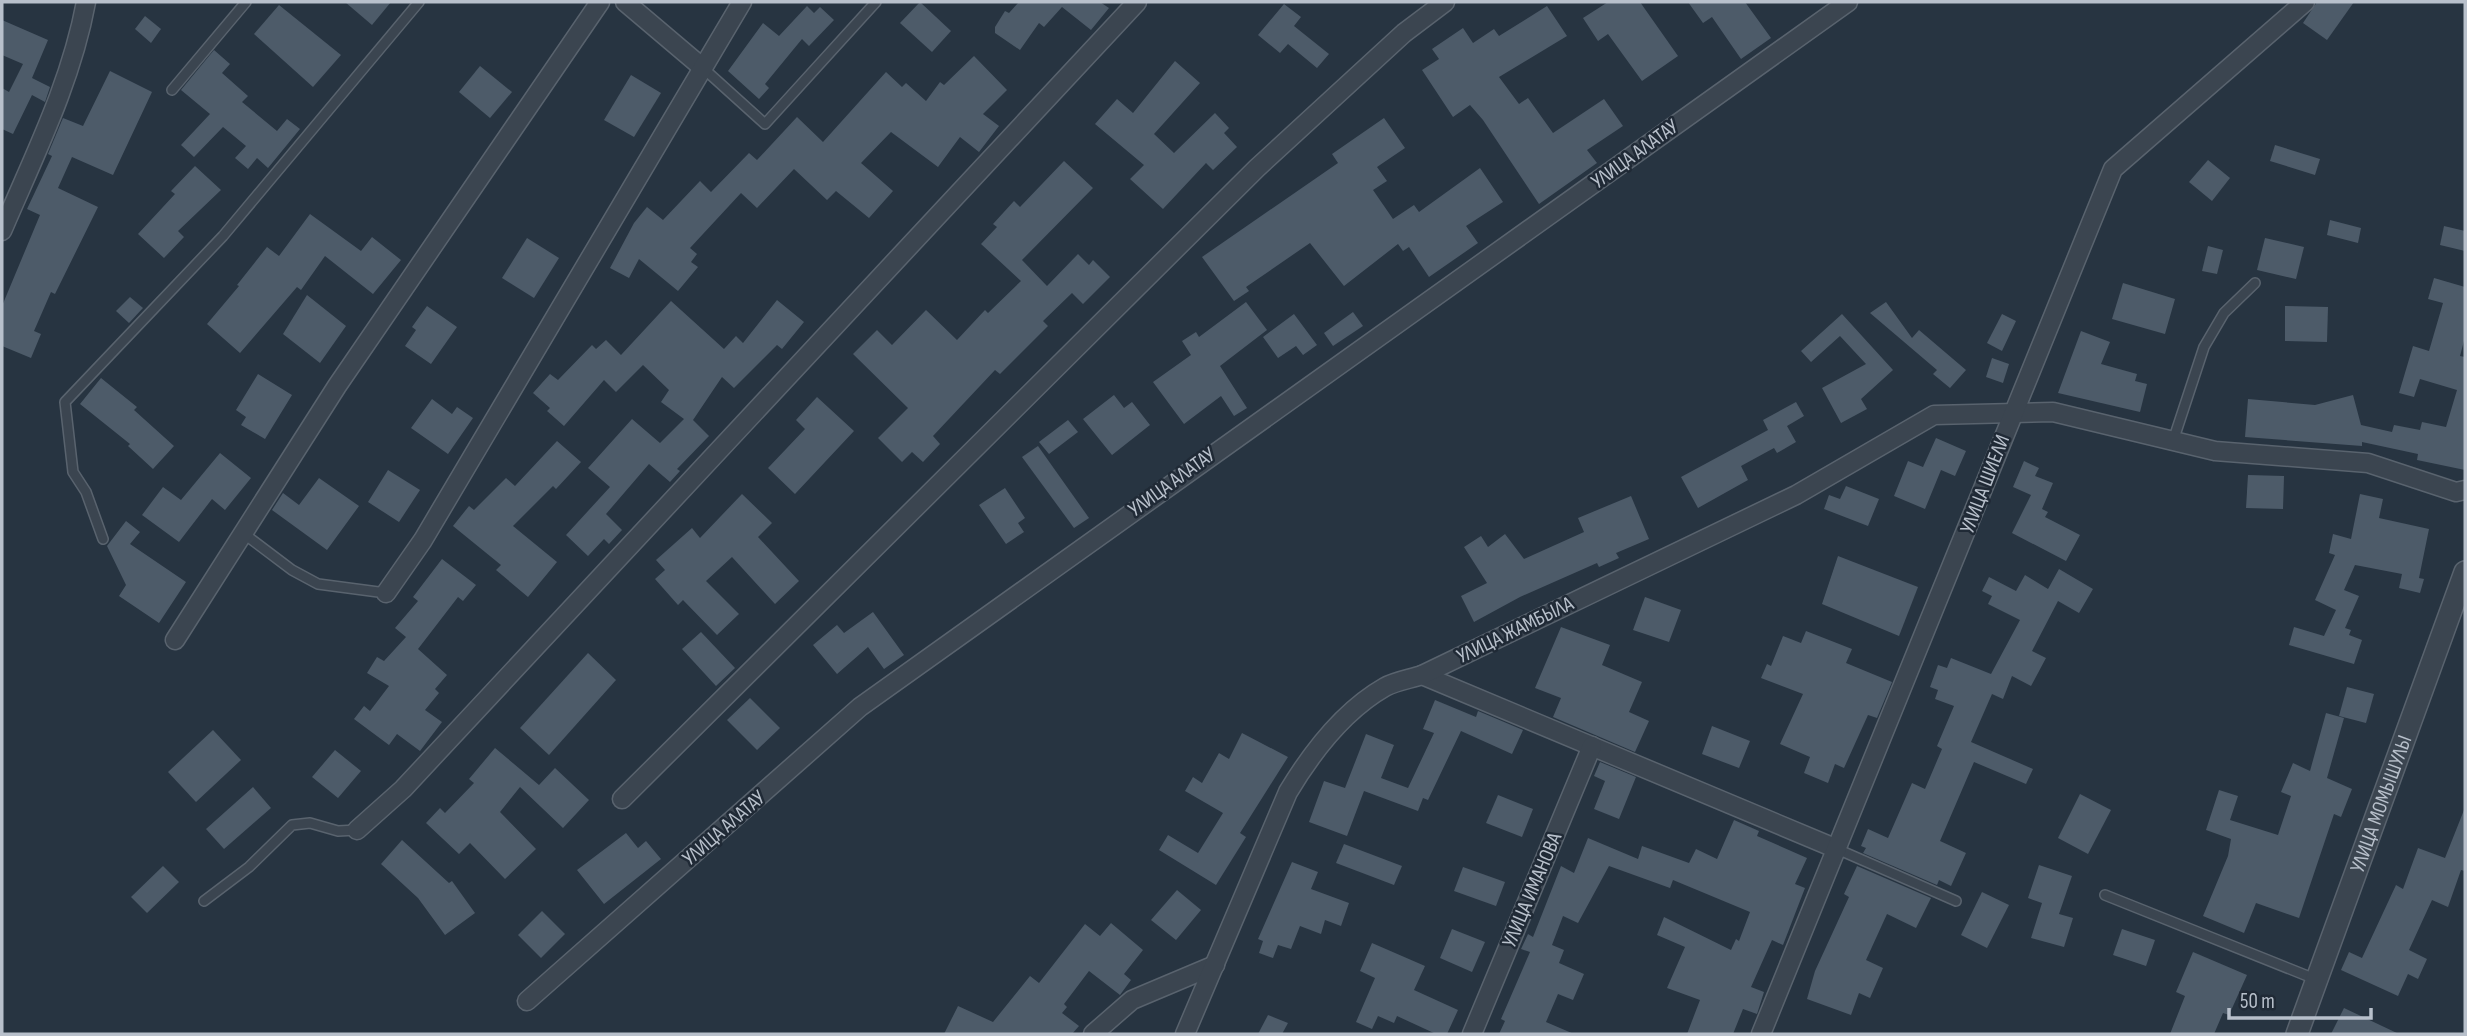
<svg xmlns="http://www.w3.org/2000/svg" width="2467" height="1036" font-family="'Sofia Sans Condensed',sans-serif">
<rect width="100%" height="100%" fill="#273441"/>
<g fill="#4d5b69">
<polygon points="345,2 391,2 372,25"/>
<polygon points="920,2 951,31 932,52 900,23"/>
<polygon points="1019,2 1100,2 1109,8 1091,30 1062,7 1044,27 1039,23 1020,50 995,33 995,27 1005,11 1009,13"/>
<polygon points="1608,2 1640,2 1678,56 1642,81 1608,34 1598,41 1583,18"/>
<polygon points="1688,2 1745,2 1771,38 1741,59 1712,17 1703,23"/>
<polygon points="2317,2 2354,2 2327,40 2303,23"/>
<polygon points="1284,4 1301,17 1294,26 1329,54 1317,68 1288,44 1280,53 1258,35"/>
<polygon points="279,5 341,55 313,87 254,34"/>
<polygon points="807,6 814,13 820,7 834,20 809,46 802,39 765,84 769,88 759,99 728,71 763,23 779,36"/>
<polygon points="1547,6 1567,36 1499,77 1519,104 1528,98 1553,133 1604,99 1623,126 1587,150 1597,163 1539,204 1483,120 1470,105 1453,117 1422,70 1439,59 1432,49 1463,28 1473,43 1494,29 1499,36"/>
<polygon points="145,16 161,29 151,43 135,29"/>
<polygon points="2,20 48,40 32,78 50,87 45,102 32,95 13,134 2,129 2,88 9,92 23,64 2,55"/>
<polygon points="214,50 230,64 222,73 248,96 242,102 277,131 287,119 300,129 268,168 257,158 248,169 235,158 246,146 223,127 194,157 181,145 210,114 181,90"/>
<polygon points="974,56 1007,90 983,114 999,126 979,152 960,137 938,167 891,132 861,163 893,191 869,218 836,191 827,200 794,169 757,208 741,193 690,248 697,254 691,262 698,267 678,291 639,259 629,278 610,268 634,223 647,207 663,220 700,181 711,192 749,153 757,160 797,117 823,142 886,72 902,87 906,83 926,101 940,82 944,85"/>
<polygon points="1175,61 1200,83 1154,134 1174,153 1215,113 1229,128 1224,133 1237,147 1213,170 1206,163 1163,209 1130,179 1144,165 1095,124 1117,99 1133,113"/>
<polygon points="480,66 512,92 490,118 459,92"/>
<polygon points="110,71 152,92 113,175 72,157 58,188 98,207 55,294 51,292 34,331 41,334 31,358 2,346 2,306 40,215 27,209 52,156 48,154 63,118 83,126"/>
<polygon points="631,75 661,93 634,137 604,120"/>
<polygon points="1384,118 1405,148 1377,167 1387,181 1373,190 1393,219 1414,205 1419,212 1480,168 1503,202 1466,226 1478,243 1429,277 1409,247 1403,251 1398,244 1344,286 1310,243 1246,287 1249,291 1234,301 1202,257 1338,163 1332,154"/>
<polygon points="2275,145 2320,159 2315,175 2270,161"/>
<polygon points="2208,160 2230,178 2212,201 2189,182"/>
<polygon points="1064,161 1093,188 1022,260 1047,286 1078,254 1089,265 1093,260 1110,277 1083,304 1072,293 1043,321 1048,326 1000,374 995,370 933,436 940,444 923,462 912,452 902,462 878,438 908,408 853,354 877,330 892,345 926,310 957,340 985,310 988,313 1021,281 981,244 997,227 993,224 1014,201 1020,207"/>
<polygon points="195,166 221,190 178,231 184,237 164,258 138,234 175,194 171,191"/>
<polygon points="310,214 361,251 372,237 401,260 373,294 325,256 301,290 297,287 240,353 207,324 239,286 237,285 267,247 279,256"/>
<polygon points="2330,220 2361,228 2358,243 2327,235"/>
<polygon points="2444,226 2465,231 2465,251 2440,245"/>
<polygon points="527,238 559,258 534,298 502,278"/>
<polygon points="2265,238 2304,247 2296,279 2257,270"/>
<polygon points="2208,246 2223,250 2217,274 2202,271"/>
<polygon points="2434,278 2465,287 2465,337 2460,356 2465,357 2465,470 2417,460 2418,454 2362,442 2362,446 2245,437 2248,399 2315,405 2353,395 2361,425 2392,432 2394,425 2420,430 2422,422 2446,427 2457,390 2420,379 2414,397 2399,393 2413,346 2429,351 2443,303 2428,299"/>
<polygon points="2123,283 2175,299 2165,334 2112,319"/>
<polygon points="307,295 346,326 320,363 283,334"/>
<polygon points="130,297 143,308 129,323 116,311"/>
<polygon points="777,300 804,322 782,349 777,345 734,388 722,377 693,420 709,436 677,469 680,471 670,482 649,464 606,514 622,530 609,544 604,539 588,556 566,535 610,487 588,468 632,419 660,443 684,419 661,402 669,390 643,365 616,392 604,380 564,426 547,411 550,408 533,393 550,374 558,380 592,345 596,349 606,340 621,355 671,301 724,349 736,336 743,343"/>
<polygon points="1246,302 1267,330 1220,366 1247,408 1234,416 1221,396 1184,424 1153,382 1191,355 1182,341 1196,332 1199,337"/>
<polygon points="1886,302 1912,338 1919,330 1966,370 1950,388 1933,374 1937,370 1870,313"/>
<polygon points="427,306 457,327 431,364 405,346 416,330 412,327"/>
<polygon points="2285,306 2328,307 2327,342 2285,341"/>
<polygon points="1353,312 1363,326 1333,346 1324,333"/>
<polygon points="1294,314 1317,345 1303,355 1296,346 1278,358 1263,337"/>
<polygon points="1842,314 1893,370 1861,399 1867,409 1841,423 1822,388 1866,364 1840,336 1811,362 1801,351"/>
<polygon points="2002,314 2016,321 2002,351 1987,343"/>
<polygon points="2081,331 2110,342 2101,364 2137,374 2135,381 2147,384 2140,412 2058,393"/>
<polygon points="1992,358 2009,364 2003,383 1986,377"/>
<polygon points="258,374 292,395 265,439 241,425 246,417 236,410"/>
<polygon points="101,378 137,407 134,410 174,446 153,469 128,446 130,444 80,404"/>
<polygon points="1114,395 1124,408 1132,402 1150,425 1112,455 1083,419"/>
<polygon points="817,397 854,431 795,494 768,468 805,429 796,420"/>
<polygon points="432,399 452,414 457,407 473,418 448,454 411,428"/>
<polygon points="1796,402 1804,416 1787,426 1796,442 1777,453 1774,448 1741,466 1748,480 1698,508 1681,477 1768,430 1763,420"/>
<polygon points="1068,420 1078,432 1049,454 1039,442"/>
<polygon points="1936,438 1966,451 1955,476 1941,470 1925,509 1894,496 1908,461 1923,467"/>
<polygon points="557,441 581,462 556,489 553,486 513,526 557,562 528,597 496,570 501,565 453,526 469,506 474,510 506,478 515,486"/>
<polygon points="1038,446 1089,518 1074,528 1022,457"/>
<polygon points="220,453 251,478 225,510 212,499 179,542 142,515 163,487 181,500"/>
<polygon points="2024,461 2039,468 2035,476 2053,483 2042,509 2048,512 2045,517 2080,535 2066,561 2012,533 2031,495 2013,487"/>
<polygon points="388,470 420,490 399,522 368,502"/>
<polygon points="2248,475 2284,476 2283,509 2246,508"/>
<polygon points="319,478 359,506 327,550 272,510 283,493 299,505"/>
<polygon points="1846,486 1879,499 1868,526 1824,509 1829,495 1840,499"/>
<polygon points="1005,488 1025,518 1018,523 1024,532 1006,544 979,505"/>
<polygon points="742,494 772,523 758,537 799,581 775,604 732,557 706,581 739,614 717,635 683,600 678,605 655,579 665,570 656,560 692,528 700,538"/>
<polygon points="2360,494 2383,499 2379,518 2429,529 2419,578 2424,579 2420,593 2399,588 2402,574 2355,565 2344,590 2359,596 2345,628 2351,630 2349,635 2362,640 2354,664 2289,645 2294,627 2324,636 2336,610 2315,600 2335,555 2329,553 2333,534 2351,539"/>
<polygon points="1631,496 1649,539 1616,553 1619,558 1599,567 1597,563 1520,597 1474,622 1461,596 1487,583 1464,547 1481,536 1488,547 1505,534 1524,559 1584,532 1578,518"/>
<polygon points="126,521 140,532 130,544 186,582 159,623 119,596 126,585 107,546"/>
<polygon points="1838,556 1918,587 1899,636 1822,604"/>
<polygon points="442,559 476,585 463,601 458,597 418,649 447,675 435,689 439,693 425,710 442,722 420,751 397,734 389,745 354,719 364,706 370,711 389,686 367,673 377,657 384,661 406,637 395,628 418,601 413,597"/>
<polygon points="2059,569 2093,589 2079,613 2058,601 2032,651 2046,658 2031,686 2012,676 2003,699 1992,694 1971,742 2033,769 2026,784 1974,762 1940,841 1966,853 1951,886 1939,880 1937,885 1863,853 1866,848 1861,846 1868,829 1888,838 1912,783 1925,789 1942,749 1937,746 1954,706 1935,699 1938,690 1930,687 1938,665 1947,668 1951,658 1991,674 2020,620 1988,604 1992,596 1982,591 1989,577 2016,591 2025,575 2048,589"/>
<polygon points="1645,597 1681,610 1669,642 1633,630"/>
<polygon points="873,612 904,655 884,669 868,647 837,674 813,645 837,625 844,633"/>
<polygon points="1561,627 1610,645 1602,665 1642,682 1629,712 1649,721 1635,752 1553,717 1561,698 1535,688"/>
<polygon points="1806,631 1852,649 1846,663 1892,682 1877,718 1868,715 1844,768 1835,764 1828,783 1804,773 1810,757 1780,744 1803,694 1761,678 1767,664 1771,666 1783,636 1801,643"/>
<polygon points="701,632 735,668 716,686 682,649"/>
<polygon points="588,653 616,680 549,755 520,728"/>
<polygon points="2347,687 2374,694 2366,723 2339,716"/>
<polygon points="750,698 780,728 757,750 727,720"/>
<polygon points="1435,700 1476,717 1478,711 1523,730 1512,754 1461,731 1428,800 1423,798 1418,811 1364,791 1347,836 1309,822 1324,781 1345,788 1366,734 1394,745 1381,778 1408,788 1434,733 1423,729"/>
<polygon points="2326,713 2344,718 2327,778 2352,789 2341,817 2334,814 2299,918 2256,903 2244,933 2203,916 2228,856 2231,839 2206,830 2219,790 2238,796 2230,820 2278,835 2291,796 2281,792 2293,763 2310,771"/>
<polygon points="1712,726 1750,741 1739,768 1702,754"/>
<polygon points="213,730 241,760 196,802 168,772"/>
<polygon points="1242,733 1288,757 1240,833 1246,837 1216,885 1159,850 1168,835 1198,853 1223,813 1185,791 1193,777 1202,783 1219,753 1229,759"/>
<polygon points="495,748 539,785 555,768 589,800 563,828 520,787 500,812 536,849 505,879 470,843 459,854 426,823 440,808 445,813 474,783 469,779"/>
<polygon points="335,750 361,771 338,798 312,777"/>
<polygon points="1600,762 1636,777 1619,819 1594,809 1605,781 1594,776"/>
<polygon points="253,787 271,808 224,849 206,829"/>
<polygon points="2080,794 2111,810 2088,854 2058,838"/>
<polygon points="1498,795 1533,809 1522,837 1486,823"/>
<polygon points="2464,810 2465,871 2461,870 2448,907 2432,900 2409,950 2427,959 2418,979 2408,974 2398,996 2341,970 2349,952 2362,958 2396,885 2403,889 2418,848 2445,858"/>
<polygon points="1734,820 1759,831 1757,836 1807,858 1795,884 1805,888 1783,945 1772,940 1751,987 1764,992 1757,1014 1743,1009 1733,1034 1687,1034 1700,1000 1667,988 1685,947 1657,935 1664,917 1731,950 1736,939 1739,941 1750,912 1673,880 1670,888 1609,866 1578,923 1563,916 1552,945 1564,950 1559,963 1584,974 1573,1000 1558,994 1546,1022 1574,1034 1499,1034 1505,1021 1501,1019 1530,952 1521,949 1528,934 1533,937 1561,866 1574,873 1588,838 1638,859 1642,846 1689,863 1696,849 1717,859"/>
<polygon points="626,833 638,848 646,841 661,859 604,904 577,870"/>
<polygon points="402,840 449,883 452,881 475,913 445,935 418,898 381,864"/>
<polygon points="1344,844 1402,866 1394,885 1336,863"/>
<polygon points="1292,862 1318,872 1311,889 1349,903 1341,926 1325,920 1321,934 1300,926 1291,949 1278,945 1273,958 1259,953 1263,941 1258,939"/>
<polygon points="2039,865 2072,876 2059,914 2073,918 2064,947 2031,938 2042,903 2028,898"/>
<polygon points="163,866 179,882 147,913 131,897"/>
<polygon points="1857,866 1931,898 1916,928 1887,914 1866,960 1883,968 1870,998 1859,993 1851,1015 1807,999 1815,971 1849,897 1844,894"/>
<polygon points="1463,867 1505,882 1496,906 1454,891"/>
<polygon points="1177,890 1201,910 1176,940 1151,920"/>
<polygon points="1982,892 2009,905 1987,948 1961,935"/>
<polygon points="542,911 565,934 541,958 518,935"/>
<polygon points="1111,923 1143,950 1124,974 1131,980 1120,995 1089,971 1064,1004 1067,1007 1062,1013 1079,1026 1072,1034 944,1034 958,1006 993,1022 1030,976 1039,983 1085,924 1100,936"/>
<polygon points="1452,929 1485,942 1472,972 1440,958"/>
<polygon points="2122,929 2155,940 2146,966 2113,955"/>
<polygon points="1372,943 1425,966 1414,990 1458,1010 1447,1034 1436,1034 1397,1016 1394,1023 1378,1016 1372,1029 1356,1022 1375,978 1360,971"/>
<polygon points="2193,952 2247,975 2229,1015 2223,1013 2214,1034 2170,1034 2185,996 2176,992"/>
<polygon points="2344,1008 2399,1034 2331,1034"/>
<polygon points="1268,1015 1288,1023 1282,1034 1258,1034"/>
</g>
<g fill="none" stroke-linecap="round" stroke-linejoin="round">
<defs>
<g id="service">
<polyline points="703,68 765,124 876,2"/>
<polyline points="172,90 246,2"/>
<polyline points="2173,441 2204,347 2224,313 2255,283"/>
<polyline points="243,533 292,570 318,584 386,593"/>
<polyline points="103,539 86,492 73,472 65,402 223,236 419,2"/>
<polyline points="1837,849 1956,901"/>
<polyline points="2105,895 2315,979"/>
<polyline points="204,901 249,867 292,825 310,823 338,831 357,830"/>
</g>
<g id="minor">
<polyline points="625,2 703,68"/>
<path d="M 2,231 C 34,156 71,83 86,2"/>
<polyline points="386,593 423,540 742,2"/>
<polyline points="175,640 337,386 600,2"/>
<polyline points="1422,675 1837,849"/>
<polyline points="622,799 1257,168 1404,33 1445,2"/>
<polyline points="357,830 403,789 1137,2"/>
<polyline points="527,1001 860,707 1848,2"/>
<polyline points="1093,1034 1132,1000 1215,965"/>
<path d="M 1185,1034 L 1288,792 C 1312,752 1343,711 1385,687 C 1396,681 1410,679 1422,675 L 1796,495 L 1934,415 L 2053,412 L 2215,451 L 2368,463 L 2456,492 L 2465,490"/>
<polyline points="1472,1034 1592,746"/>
<polyline points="1761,1034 2113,169 2305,2"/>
</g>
<g id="tertiary">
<path id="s1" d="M 2297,1034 L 2465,572"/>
</g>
</defs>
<use href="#service" stroke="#59636e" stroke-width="12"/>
<use href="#minor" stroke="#59636e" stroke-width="21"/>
<use href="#tertiary" stroke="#59636e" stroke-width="24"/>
<use href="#service" stroke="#3b4550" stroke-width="9"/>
<use href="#minor" stroke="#3b4550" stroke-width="18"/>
<use href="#tertiary" stroke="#3b4550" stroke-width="21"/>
</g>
<g text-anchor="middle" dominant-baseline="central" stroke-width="5" stroke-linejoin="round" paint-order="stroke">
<g font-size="21" fill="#b8c0cb" stroke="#202a36">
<text transform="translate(1635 154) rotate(-36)">УЛИЦА АЛАТАУ</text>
<text transform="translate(1172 482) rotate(-36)">УЛИЦА АЛАТАУ</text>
<text transform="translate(1985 484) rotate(-69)">УЛИЦА ШИЕЛИ</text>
<text transform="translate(1515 630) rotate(-26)">УЛИЦА ЖАМБЫЛА</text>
<text stroke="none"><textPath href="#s1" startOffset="245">УЛИЦА МОМЫШУЛЫ</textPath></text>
<text transform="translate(724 828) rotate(-41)">УЛИЦА АЛАТАУ</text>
<text transform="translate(1532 890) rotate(-67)">УЛИЦА ИМАНОВА</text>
</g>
</g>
<rect width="2467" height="1036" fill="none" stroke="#b8c0cb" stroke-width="7"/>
<path d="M2229 1008v10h142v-10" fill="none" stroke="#b8c0cb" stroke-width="3.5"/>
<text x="2240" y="1008" font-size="21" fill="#b8c0cb" stroke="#202a36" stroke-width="5" paint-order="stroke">50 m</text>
</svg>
